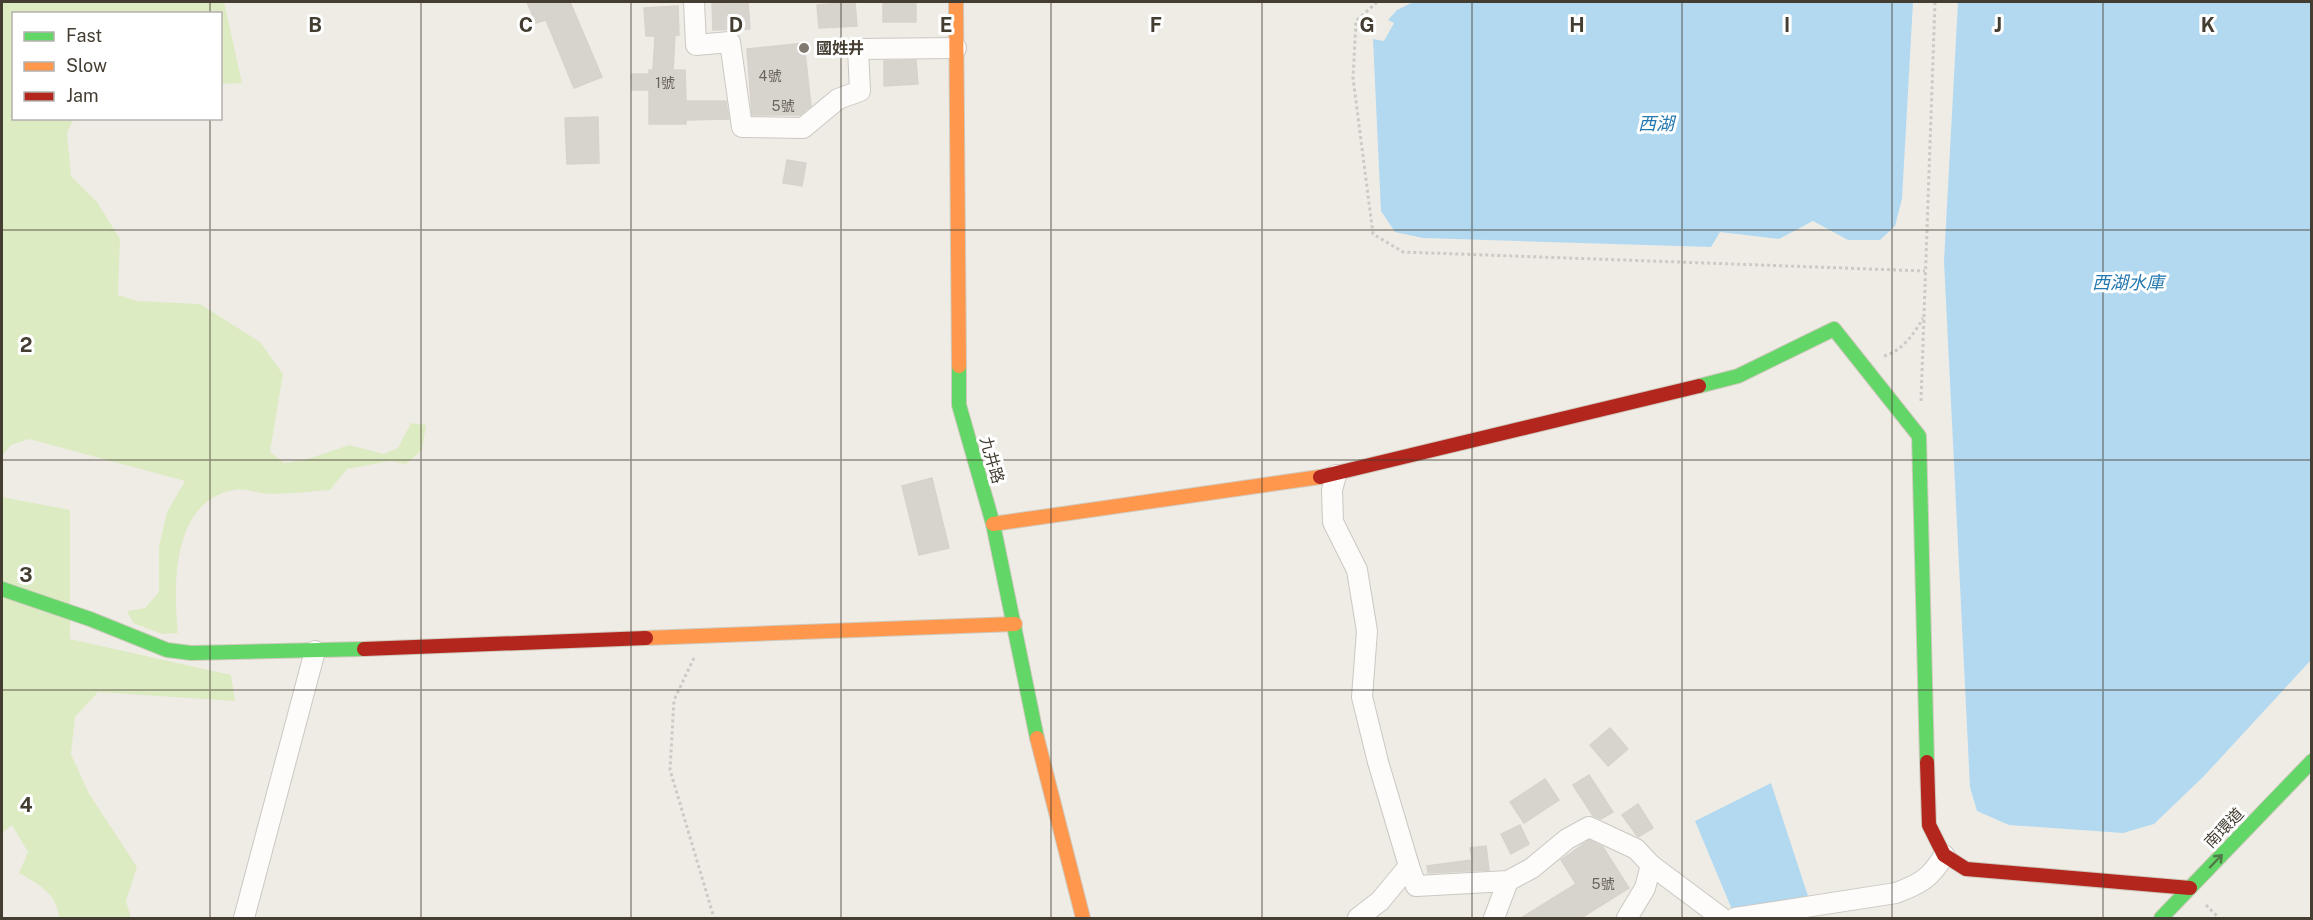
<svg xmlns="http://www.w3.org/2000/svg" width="2313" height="920" font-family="'Public Sans','Noto Sans TC',sans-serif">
<rect width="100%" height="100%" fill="#efece6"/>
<g fill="#ddebc3">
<path d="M 2,2 L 224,2 L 242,83 L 221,84 L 220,14 L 14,14 L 14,118 L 74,119 L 67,133 L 71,176 L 97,202 L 120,239 L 118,295 L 137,301 L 200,304 L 260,342 L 283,374 L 270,452 L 284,463 L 308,459 L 349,445 L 384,454 L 398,448 L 411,423 L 426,425 L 422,450 L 406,464 L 390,461 L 347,469 L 330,490 C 311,491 290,494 271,494 C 259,494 245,488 234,490 C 172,501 173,585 178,633 L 162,634 L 133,623 L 127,611 L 145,608 L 159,592 L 159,547 L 167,512 L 185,481 L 29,439 L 11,445 L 2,456 Z"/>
<path d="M 2,497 L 70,510 L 70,639 L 231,675 L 235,701 L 98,692 L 75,717 L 71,754 L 88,792 L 137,867 L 126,901 L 131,918 L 59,918 C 58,894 38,884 19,873 L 28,852 L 12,825 L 2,833 Z"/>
</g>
<g fill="#b2d9f0">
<polygon points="1413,2 1913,2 1902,199 1895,226 1880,240 1848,240 1813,221 1779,239 1720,232 1711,247 1423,238 1395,232 1381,211 1373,39 1384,41 1394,23 1388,20 1397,10"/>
<polygon points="1958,2 2311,2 2311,660 2204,776 2154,824 2123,833 2009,825 1977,811 1970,787 1944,261"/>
<polygon points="1771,783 1808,896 1733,912 1695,821"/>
</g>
<g fill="#d7d3cd" stroke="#d7d3cc" stroke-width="1.5">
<polygon points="527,2 570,2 602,77 574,88 546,20 536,23"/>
<polygon points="748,2 750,29 713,30 712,3"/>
<polygon points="855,2 857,26 819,28 817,5"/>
<rect x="883" y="2" width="33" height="20"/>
<polygon points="678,6 679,35 675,35 673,70 685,70 686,101 726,101 729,119 686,120 686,124 649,124 649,90 632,90 631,74 649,74 649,70 653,70 655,36 646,36 644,8"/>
<polygon points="804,43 811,106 800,115 752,115 747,49"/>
<polygon points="916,60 918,84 884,86 884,61"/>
<polygon points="598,117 599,163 567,164 565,118"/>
<polygon points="787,160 806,163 802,186 783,183"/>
<polygon points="932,478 949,548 919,555 902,486"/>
<polygon points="1610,728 1628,749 1608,766 1590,745"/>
<polygon points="1589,775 1613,812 1601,819 1593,816 1573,785"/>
<polygon points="1545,779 1559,800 1524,823 1510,802"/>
<polygon points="1638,804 1653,828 1638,837 1622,815"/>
<polygon points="1520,825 1529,844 1511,854 1501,834"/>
<polygon points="1589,840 1603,847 1629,888 1581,918 1521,918 1576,884 1561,860"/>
<polygon points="1486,846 1489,870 1428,873 1427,866 1472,860 1470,848"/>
</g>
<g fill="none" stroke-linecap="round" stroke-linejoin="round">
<defs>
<g id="street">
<polyline points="694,2 696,45 730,42 742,127 803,128 838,99 860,91 858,49 956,48"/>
<polyline points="1336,475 1332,490 1333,522 1357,570 1367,631 1362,697 1378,762 1409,866 1380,901 1358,918"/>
<polyline points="1651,865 1722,918"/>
<polyline points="1409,866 1416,886 1508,881 1532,868 1567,839 1589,827 1636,849 1651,865 1645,888 1627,918"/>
<polyline points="244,918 315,651"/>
<polyline points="1494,918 1508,881"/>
<path d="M 1735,918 L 1896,893 C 1920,884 1931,878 1944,855"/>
</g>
<g id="fast">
<polyline points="959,366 959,405 993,524 1037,738"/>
<polyline points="1699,386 1738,376 1834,329 1919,436 1927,762"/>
<polyline points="2,589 90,619 167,650 191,653 364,649"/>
<polyline points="2161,918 2312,761"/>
</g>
<g id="slow">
<polyline points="956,2 959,366"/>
<polyline points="993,524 1320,477"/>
<polyline points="646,638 1015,624"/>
<polyline points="1037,738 1083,918"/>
</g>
<g id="jam">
<polyline points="1320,477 1699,386"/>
<polyline points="364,649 646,638"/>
<polyline points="1927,762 1929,825 1944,855 1966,869 2190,888"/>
</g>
</defs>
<use href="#street" stroke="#cbc8c2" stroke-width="22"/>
<use href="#fast" stroke="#d0cabe" stroke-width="16"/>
<use href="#slow" stroke="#d0cabe" stroke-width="16"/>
<use href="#jam" stroke="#d0cabe" stroke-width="16"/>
<g stroke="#cdcac5" stroke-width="3" stroke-dasharray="3 3" stroke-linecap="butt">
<polyline points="1377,2 1356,21 1353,78 1373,234 1403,252 1925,271"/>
<path d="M 1884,356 C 1902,351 1914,334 1923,318"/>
<polyline points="1921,401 1935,2"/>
<polyline points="694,658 674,700 670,770 714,918"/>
<polyline points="2206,905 2219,918"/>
</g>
<use href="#street" stroke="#fdfcfb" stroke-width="20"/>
<use href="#fast" stroke="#63d668" stroke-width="14"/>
<use href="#slow" stroke="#ff974d" stroke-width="14"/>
<use href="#jam" stroke="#b3261e" stroke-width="14"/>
</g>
<defs><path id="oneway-shaft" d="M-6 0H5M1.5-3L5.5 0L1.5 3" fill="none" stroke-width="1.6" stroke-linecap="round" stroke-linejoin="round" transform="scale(1.5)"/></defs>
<use stroke="#507a48" href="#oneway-shaft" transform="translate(2216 861) rotate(-46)"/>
<path fill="none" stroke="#443d32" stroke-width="1.5" stroke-opacity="0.55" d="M 210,2 L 210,14M 421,2 L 421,918M 631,2 L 631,918M 841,2 L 841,918M 1051,2 L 1051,918M 1262,2 L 1262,918M 1472,2 L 1472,918M 1682,2 L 1682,918M 1892,2 L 1892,918M 2103,2 L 2103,918M 210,118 L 210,918M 2,230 L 2312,230M 2,460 L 2312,460M 2,690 L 2312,690"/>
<circle fill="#807a71" stroke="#fff" stroke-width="2" cx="804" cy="48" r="6"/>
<g text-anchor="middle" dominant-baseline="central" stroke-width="6" stroke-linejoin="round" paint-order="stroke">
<g font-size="14" fill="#6a645a">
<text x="770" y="76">4號</text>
<text x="665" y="83">1號</text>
<text x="783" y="106">5號</text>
<text x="1603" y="884">5號</text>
</g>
<g font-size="16" font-weight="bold" fill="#443d32" stroke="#fff" text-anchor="start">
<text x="816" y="48">國姓井</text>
</g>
<g font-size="16" fill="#443d32" stroke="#fff">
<text transform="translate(992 460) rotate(74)">九井路</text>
<text transform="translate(2224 828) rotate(-46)">南環道</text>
</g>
<g font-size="18" font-style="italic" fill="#2378af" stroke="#fff">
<text x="1656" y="123">西湖</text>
<text x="2128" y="282">西湖水庫</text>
</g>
</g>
<g font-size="20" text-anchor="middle" font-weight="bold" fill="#443d32" stroke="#fff" stroke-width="6" stroke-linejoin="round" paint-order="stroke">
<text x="315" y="32">B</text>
<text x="526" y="32">C</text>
<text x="736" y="32">D</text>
<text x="946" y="32">E</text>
<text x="1156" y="32">F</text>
<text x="1367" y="32">G</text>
<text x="1577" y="32">H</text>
<text x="1787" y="32">I</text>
<text x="1998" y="32">J</text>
<text x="2208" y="32">K</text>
<text x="26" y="352">2</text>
<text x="26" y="582">3</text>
<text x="26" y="812">4</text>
</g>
<rect width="2313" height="920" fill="none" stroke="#443d32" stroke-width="6"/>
<rect x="12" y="12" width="210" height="108" fill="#ffffff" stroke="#b4b1ad" stroke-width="1.5"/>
<rect x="24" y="32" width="30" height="9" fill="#63d668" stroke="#b4b1ad" stroke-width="1.5"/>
<text x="66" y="42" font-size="18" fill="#443d32">Fast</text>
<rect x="24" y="62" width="30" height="9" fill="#ff974d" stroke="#b4b1ad" stroke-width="1.5"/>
<text x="66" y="72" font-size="18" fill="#443d32">Slow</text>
<rect x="24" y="92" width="30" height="9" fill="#b3261e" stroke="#b4b1ad" stroke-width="1.5"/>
<text x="66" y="102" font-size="18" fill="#443d32">Jam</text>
</svg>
